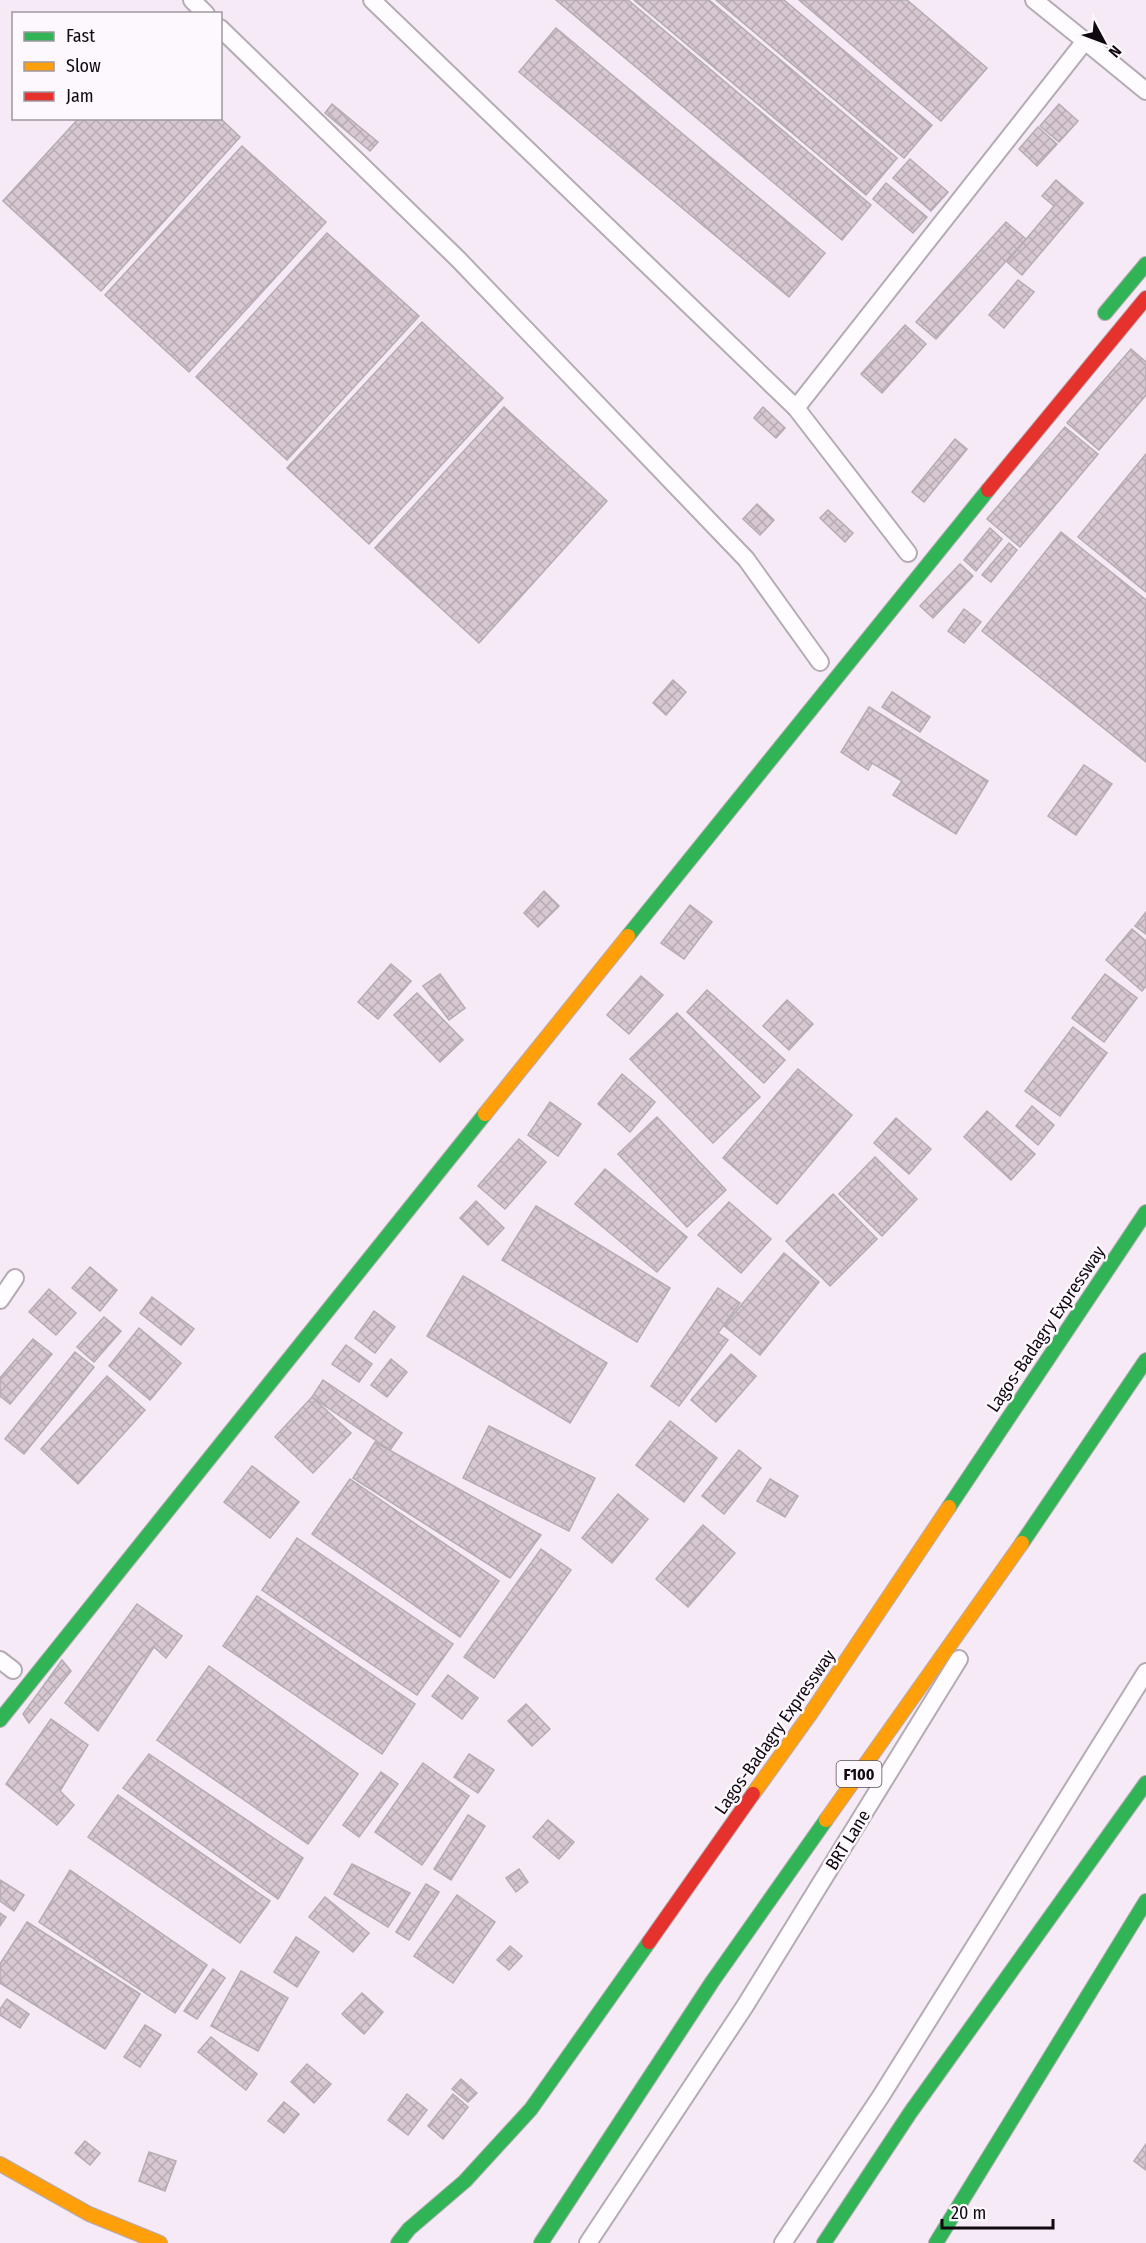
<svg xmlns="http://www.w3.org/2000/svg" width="1146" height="2243" font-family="'Fira Sans Condensed',sans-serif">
<defs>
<pattern id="building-cross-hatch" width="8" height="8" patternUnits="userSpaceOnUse" patternTransform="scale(1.5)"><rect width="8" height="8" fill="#d7c8d2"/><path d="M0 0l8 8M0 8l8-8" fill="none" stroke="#b8aab3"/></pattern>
</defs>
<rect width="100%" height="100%" fill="#f5eaf5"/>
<g fill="url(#building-cross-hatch)" stroke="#b5acb3" stroke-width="1.5">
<polygon points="556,0 628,0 871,205 842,240"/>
<polygon points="634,0 709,0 897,158 866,195"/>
<polygon points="716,0 784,0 932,125 904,158"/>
<polygon points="799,0 907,0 987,68 941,121"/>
<polygon points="556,28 825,253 789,297 519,72"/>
<polygon points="332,104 378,142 370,151 325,113"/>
<polygon points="1059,104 1078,121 1059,142 1040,126"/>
<polygon points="79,118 220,118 240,137 101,291 3,201"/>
<polygon points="1038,127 1057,144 1037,166 1019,149"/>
<polygon points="242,146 326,222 189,372 105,295"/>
<polygon points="910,159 948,192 931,211 893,178"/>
<polygon points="1056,180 1083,203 1022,275 1007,262 1054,206 1042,196"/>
<polygon points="886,183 927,217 913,233 873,199"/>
<polygon points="1006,222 1026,239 936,339 916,322"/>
<polygon points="327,233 419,316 287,460 196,377"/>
<polygon points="1018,280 1034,292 1004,328 989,315"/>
<polygon points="422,322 503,398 369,544 287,468"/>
<polygon points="905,325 926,344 882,393 861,374"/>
<polygon points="1131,349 1146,362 1146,395 1099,450 1067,423"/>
<polygon points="504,407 607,501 479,643 375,548"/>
<polygon points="763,407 785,428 776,438 754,418"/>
<polygon points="1065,427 1098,454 1020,547 987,519"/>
<polygon points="955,439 967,449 924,502 912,492"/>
<polygon points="1146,454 1146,592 1078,537"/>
<polygon points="757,504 774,520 760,535 743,519"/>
<polygon points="828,510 853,533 845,542 820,518"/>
<polygon points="990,528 1002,539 976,571 964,560"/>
<polygon points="1061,532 1146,600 1146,762 982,631"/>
<polygon points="1009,543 1017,550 991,582 982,575"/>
<polygon points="960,564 973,576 933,618 920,606"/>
<polygon points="964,609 981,622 964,643 948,631"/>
<polygon points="673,680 686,692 666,715 653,703"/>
<polygon points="892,692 930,717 920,732 882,707"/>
<polygon points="869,707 988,781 956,834 893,795 902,781 872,763 868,770 841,752"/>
<polygon points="1084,765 1112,784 1076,835 1048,816"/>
<polygon points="544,891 559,906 538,927 524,913"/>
<polygon points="690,905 712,922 684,959 661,943"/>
<polygon points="1146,912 1146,934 1135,926"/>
<polygon points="1132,929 1146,941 1146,986 1142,991 1106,960"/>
<polygon points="391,964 411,981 378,1019 358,1002"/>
<polygon points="440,974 465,1008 449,1020 423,986"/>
<polygon points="1105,974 1137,998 1104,1042 1072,1018"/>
<polygon points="641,976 663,995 629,1034 607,1015"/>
<polygon points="707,990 785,1060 764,1083 687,1012"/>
<polygon points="417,993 463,1040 440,1062 394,1015"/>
<polygon points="787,1000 813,1024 789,1050 763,1026"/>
<polygon points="677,1013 760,1097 713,1143 630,1059"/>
<polygon points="1073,1027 1107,1053 1060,1116 1025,1091"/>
<polygon points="798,1069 852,1115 777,1204 723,1158"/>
<polygon points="622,1074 655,1102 630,1132 598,1104"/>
<polygon points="550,1102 581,1124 558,1156 528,1135"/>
<polygon points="1032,1106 1054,1125 1038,1145 1016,1126"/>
<polygon points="987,1111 1035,1154 1011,1180 964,1137"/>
<polygon points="657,1117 726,1190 687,1227 618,1154"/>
<polygon points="896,1118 931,1149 909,1174 874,1143"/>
<polygon points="519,1139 546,1162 505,1209 478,1186"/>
<polygon points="875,1157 917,1199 882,1236 839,1194"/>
<polygon points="605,1169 687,1237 657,1272 575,1204"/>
<polygon points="833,1194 877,1239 830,1286 786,1241"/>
<polygon points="476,1201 504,1228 488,1245 460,1218"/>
<polygon points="729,1202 771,1239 741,1273 698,1235"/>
<polygon points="536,1206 670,1288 637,1342 502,1260"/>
<polygon points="784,1253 819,1282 760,1355 724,1326"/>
<polygon points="90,1267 117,1290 100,1311 72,1288"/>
<polygon points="463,1276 607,1363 570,1423 427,1336"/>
<polygon points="718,1288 740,1303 718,1333 728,1340 679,1406 651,1386"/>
<polygon points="49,1289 76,1313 56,1335 29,1312"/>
<polygon points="152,1297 194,1329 181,1345 140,1313"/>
<polygon points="374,1311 395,1327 375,1353 355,1338"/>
<polygon points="104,1317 121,1331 94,1362 77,1347"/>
<polygon points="139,1328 181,1363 150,1400 109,1366"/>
<polygon points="33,1339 52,1354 10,1404 0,1396 0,1378"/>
<polygon points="346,1345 372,1364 359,1382 332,1364"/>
<polygon points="75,1352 94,1367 24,1454 5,1439"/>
<polygon points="731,1354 756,1376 716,1422 691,1400"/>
<polygon points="391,1359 407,1372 387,1397 371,1385"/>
<polygon points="107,1376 145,1410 78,1484 41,1449"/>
<polygon points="323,1380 402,1433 390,1450 312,1397"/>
<polygon points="312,1397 351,1433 313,1473 275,1437"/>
<polygon points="670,1421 717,1458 684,1502 636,1465"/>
<polygon points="489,1426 595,1478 569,1531 463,1478"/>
<polygon points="375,1442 541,1535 510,1578 353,1478"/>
<polygon points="739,1450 761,1468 724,1514 702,1496"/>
<polygon points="252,1466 299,1502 270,1538 224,1502"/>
<polygon points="350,1479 499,1581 460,1637 312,1534"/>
<polygon points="770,1479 798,1496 785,1517 757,1501"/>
<polygon points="618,1494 648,1519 612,1563 582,1538"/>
<polygon points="703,1525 735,1553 688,1607 656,1579"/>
<polygon points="297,1538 453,1644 417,1695 262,1590"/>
<polygon points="541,1549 571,1570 494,1678 464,1657"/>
<polygon points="257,1596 415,1704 382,1754 223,1646"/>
<polygon points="137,1604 182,1636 166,1658 154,1647 98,1731 65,1703"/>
<polygon points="62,1660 71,1671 29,1723 23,1714"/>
<polygon points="209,1666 358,1774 308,1844 157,1740"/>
<polygon points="448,1675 478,1698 462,1719 432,1696"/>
<polygon points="526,1704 550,1729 532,1746 508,1721"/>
<polygon points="51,1719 88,1745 60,1791 74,1805 57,1825 6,1784"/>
<polygon points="149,1754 303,1858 278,1899 123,1788"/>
<polygon points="469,1754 494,1770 478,1793 454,1777"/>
<polygon points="423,1763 469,1796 422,1865 375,1832"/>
<polygon points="381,1772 398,1784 359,1837 343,1825"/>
<polygon points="118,1795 270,1901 240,1943 88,1837"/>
<polygon points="468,1815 485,1826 451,1880 434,1869"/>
<polygon points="548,1820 574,1842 559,1859 533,1837"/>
<polygon points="352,1864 410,1893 388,1927 334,1894"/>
<polygon points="519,1869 528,1882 516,1892 506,1878"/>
<polygon points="70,1870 207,1965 175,2013 39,1922"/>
<polygon points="0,1880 24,1895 14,1911 0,1901"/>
<polygon points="426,1884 439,1892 409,1940 396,1932"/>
<polygon points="457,1895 495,1922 453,1983 414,1956"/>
<polygon points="325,1897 369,1933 353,1952 309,1917"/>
<polygon points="0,1913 6,1917 0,1926"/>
<polygon points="27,1922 140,1994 105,2049 0,1983 0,1964"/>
<polygon points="296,1937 319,1952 297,1987 274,1972"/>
<polygon points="510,1946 522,1956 509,1970 497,1960"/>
<polygon points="213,1969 225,1978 197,2019 184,2011"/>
<polygon points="241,1971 288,1998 258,2051 211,2026"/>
<polygon points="362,1993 383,2012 364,2034 342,2014"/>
<polygon points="7,1999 29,2014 20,2028 0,2015 0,2009"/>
<polygon points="145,2025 161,2035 140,2067 124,2057"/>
<polygon points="211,2037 257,2074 246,2090 198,2052"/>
<polygon points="307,2064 331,2084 314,2103 291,2082"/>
<polygon points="461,2079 477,2093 468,2102 452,2089"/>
<polygon points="407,2094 427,2110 408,2135 388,2120"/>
<polygon points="453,2094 468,2107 443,2139 428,2126"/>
<polygon points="284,2102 299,2114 284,2133 268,2121"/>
<polygon points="85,2141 100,2153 90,2165 75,2153"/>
<polygon points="1146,2144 1146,2170 1134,2161"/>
<polygon points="149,2152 176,2161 165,2191 139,2181"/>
</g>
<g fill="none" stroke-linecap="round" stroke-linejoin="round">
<defs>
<g id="lane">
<polyline points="192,0 206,14"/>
<polyline points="372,0 796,408 908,553"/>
<polyline points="220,28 458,259 746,559 820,662"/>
<polyline points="1085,41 1146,91"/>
<polyline points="796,408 1085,41 1034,0"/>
<polyline points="0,1300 15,1278"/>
<polyline points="0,1660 13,1670"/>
<polyline points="588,2243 745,2006 959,1659"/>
<polyline points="783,2243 881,2096 1146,1672"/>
</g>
<g id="fast">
<polyline points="1105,313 1146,264"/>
<polyline points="628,936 988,490"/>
<polyline points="949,1507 1146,1212"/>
<polyline points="1022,1543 1146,1360"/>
<polyline points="0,1720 485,1114"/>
<polyline points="398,2243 409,2229 465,2181 531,2109 649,1942"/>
<polyline points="541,2243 712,1982 826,1820"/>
<polyline points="824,2243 910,2113 1146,1783"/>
<polyline points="936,2243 1146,1901"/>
</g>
<g id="slow">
<polyline points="485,1114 628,936"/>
<polyline points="753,1794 811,1713 949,1507"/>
<polyline points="826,1820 1022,1543"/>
<polyline points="0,2164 89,2214 160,2243"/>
</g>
<g id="jam">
<polyline points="988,490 1146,298"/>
<polyline points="649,1942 753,1794"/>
</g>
</defs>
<use href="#lane" stroke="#b4abb4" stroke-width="20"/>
<use href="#fast" stroke="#b4abb4" stroke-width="16"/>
<use href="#slow" stroke="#b4abb4" stroke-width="16"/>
<use href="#jam" stroke="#b4abb4" stroke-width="16"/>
<use href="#lane" stroke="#fefcfe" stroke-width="16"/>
<use href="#fast" stroke="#30b455" stroke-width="14"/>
<use href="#slow" stroke="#ff9f0a" stroke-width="14"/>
<use href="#jam" stroke="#e5322d" stroke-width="14"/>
</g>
<g text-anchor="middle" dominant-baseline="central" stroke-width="5" stroke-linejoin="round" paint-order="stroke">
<rect fill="#fdf8fd" stroke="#575157" stroke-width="1.5" x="836.5" y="1761" width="45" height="26" rx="4.5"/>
<g font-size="16" font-weight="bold" fill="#100910">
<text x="859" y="1774">F100</text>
</g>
<g font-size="18" fill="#100910" stroke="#fdf8fd">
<text transform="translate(1046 1329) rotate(-56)">Lagos-Badagry Expressway</text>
<text transform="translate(775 1732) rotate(-55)">Lagos-Badagry Expressway</text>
<text transform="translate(848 1840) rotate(-58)">BRT Lane</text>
</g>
</g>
<rect x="12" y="12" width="210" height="108" fill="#fdf8fd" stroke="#9e989e" stroke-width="1.5"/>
<rect x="24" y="32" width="30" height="9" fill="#30b455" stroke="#9e989e" stroke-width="1.5"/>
<text x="66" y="42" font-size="18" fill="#100910">Fast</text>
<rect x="24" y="62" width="30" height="9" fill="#ff9f0a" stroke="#9e989e" stroke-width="1.5"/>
<text x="66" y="72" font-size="18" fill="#100910">Slow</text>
<rect x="24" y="92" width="30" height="9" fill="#e5322d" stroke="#9e989e" stroke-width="1.5"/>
<text x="66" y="102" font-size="18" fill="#100910">Jam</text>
<g transform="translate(1104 42) rotate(131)" stroke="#fdf8fd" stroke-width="4.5" paint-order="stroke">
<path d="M0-4.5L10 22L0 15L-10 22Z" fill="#100910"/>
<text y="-9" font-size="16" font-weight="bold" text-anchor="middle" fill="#100910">N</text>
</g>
<path d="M942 2219v9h111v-9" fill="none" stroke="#100910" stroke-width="3"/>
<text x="951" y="2219" font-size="18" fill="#100910" stroke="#fdf8fd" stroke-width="4.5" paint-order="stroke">20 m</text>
</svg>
